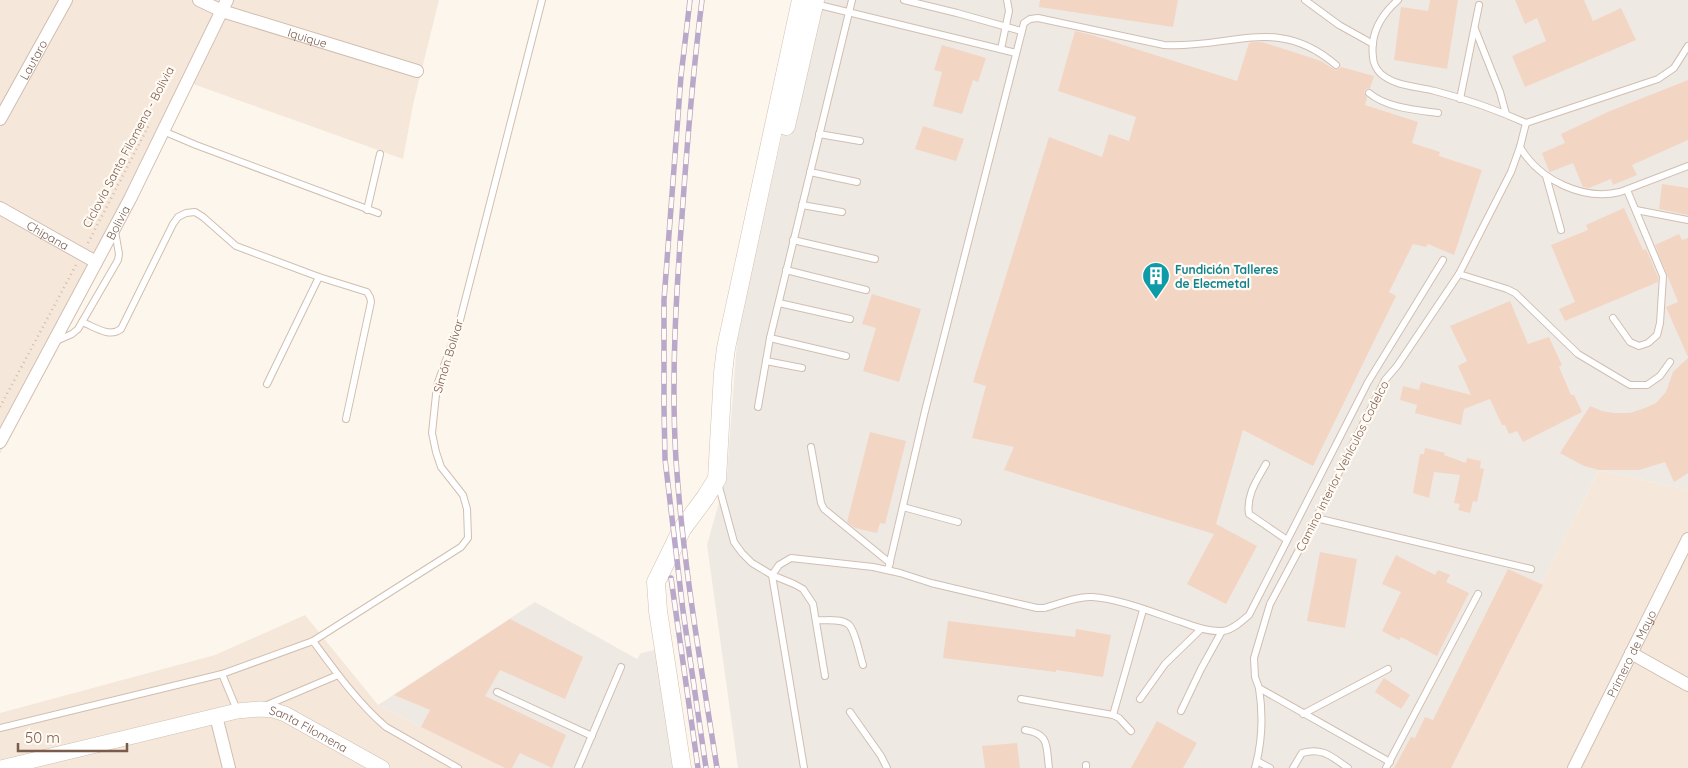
<svg xmlns="http://www.w3.org/2000/svg" width="1688" height="768" font-family="Quicksand,sans-serif">
<rect width="100%" height="100%" fill="#fdf6ec"/>
<g fill="#f5e8da">
<polygon points="0,0 439,0 413,105 403,159 193,84 0,454"/>
<polygon points="1599,470 1688,490 1688,768 1448,768"/>
<polygon points="305,615 378,705 505,768 0,768 0,713 215,655"/>
</g>
<g fill="#efe9e4">
<polygon points="813,0 1688,0 1688,490 1599,470 1448,768 738,768 707,545 727,474 738,328"/>
<polygon points="535,602 637,659 641,653 659,649 676,768 505,768 378,705"/>
</g>
<g fill="#f3d5c3">
<polygon points="1040,0 1178,0 1173,27 1039,7"/>
<polygon points="1430,0 1458,0 1447,69 1394,60 1401,7 1428,11"/>
<polygon points="1515,0 1584,0 1593,21 1621,8 1636,40 1525,87 1512,56 1546,41 1537,18 1525,24"/>
<polygon points="1075,31 1092,35 1237,81 1249,43 1253,42 1262,42 1321,61 1335,70 1338,69 1341,67 1374,76 1370,88 1366,89 1364,92 1367,98 1365,105 1418,122 1412,143 1440,152 1439,156 1482,170 1454,255 1428,244 1426,247 1413,244 1389,292 1396,296 1313,466 1243,430 1216,524 1257,546 1226,604 1187,584 1214,534 1004,470 1014,447 972,438 986,386 973,382 1049,137 1102,157 1109,134 1129,141 1136,117 1058,91"/>
<polygon points="942,45 986,58 978,82 973,80 962,114 933,106 942,72 934,70"/>
<polygon points="1688,80 1688,140 1632,165 1637,175 1613,185 1611,179 1589,188 1583,187 1573,163 1550,172 1549,171 1542,153 1565,143 1561,134 1610,111"/>
<polygon points="923,126 964,139 956,161 915,149"/>
<polygon points="1662,184 1688,188 1688,215 1659,209"/>
<polygon points="1624,208 1643,250 1646,249 1658,277 1658,282 1565,321 1559,309 1575,302 1551,245 1588,230 1586,225"/>
<polygon points="1679,234 1682,240 1688,238 1688,357 1666,307 1678,302 1655,245"/>
<polygon points="872,294 921,309 899,382 863,371 876,328 862,324"/>
<polygon points="1510,301 1528,344 1549,337 1562,365 1559,367 1571,395 1574,395 1582,412 1523,442 1517,431 1509,434 1505,425 1502,425 1490,399 1464,409 1461,425 1415,413 1417,405 1400,400 1403,386 1419,390 1421,382 1471,395 1458,366 1467,361 1450,326"/>
<polygon points="1688,358 1688,473 1674,482 1665,462 1639,470 1599,470 1584,466 1560,453 1590,406 1602,411 1614,413 1630,413 1645,408 1656,403 1666,392 1673,372"/>
<polygon points="870,432 906,441 885,524 880,523 877,533 855,528 847,522"/>
<polygon points="1425,448 1445,453 1444,455 1466,463 1467,458 1481,461 1480,468 1484,469 1477,502 1473,501 1470,513 1458,510 1460,504 1454,503 1460,475 1434,472 1429,498 1413,493 1420,454 1424,454"/>
<polygon points="1320,552 1357,559 1345,628 1307,621"/>
<polygon points="1396,555 1435,575 1438,570 1450,575 1446,582 1469,593 1437,656 1401,637 1399,640 1382,631 1401,592 1382,584"/>
<polygon points="1508,569 1543,585 1451,768 1394,768 1411,737 1415,738 1425,717 1433,720"/>
<polygon points="510,619 583,657 565,699 500,670 485,696 566,735 552,768 520,753 512,768 505,768 421,727 430,710 394,695"/>
<polygon points="948,621 1075,637 1076,629 1111,635 1103,677 1056,670 1056,672 943,658"/>
<polygon points="1384,678 1410,695 1401,709 1375,692"/>
<polygon points="1157,721 1197,743 1183,768 1131,768"/>
<polygon points="1017,743 1020,768 985,768 982,746"/>
</g>
<g fill="none" stroke-linecap="round" stroke-linejoin="round">
<defs>
<g id="service">
<polyline points="904,0 957,13 1021,31"/>
<polyline points="1305,0 1339,25 1373,44"/>
<polyline points="815,4 1016,53"/>
<polyline points="1475,29 1500,92 1506,114"/>
<polyline points="1001,49 1009,11 1007,0"/>
<path d="M 1369,93 C 1387,108 1416,110 1438,113"/>
<polyline points="1460,99 1479,5"/>
<polyline points="1526,123 1658,79 1674,68 1688,46"/>
<polyline points="163,131 196,145 378,213"/>
<polyline points="819,134 860,141"/>
<path d="M 1520,147 C 1539,180 1583,201 1620,192 L 1688,166"/>
<polyline points="810,172 857,182"/>
<polyline points="1546,176 1561,230"/>
<polyline points="802,205 842,212"/>
<polyline points="367,210 380,154"/>
<polyline points="1636,210 1688,220"/>
<polyline points="793,240 875,259"/>
<polyline points="786,270 866,290"/>
<polyline points="1459,274 1507,289 1515,293 1578,354 1630,385 1647,385 1660,376 1670,362"/>
<polyline points="779,303 850,319"/>
<polyline points="1613,318 1630,342 1639,346 1648,343 1657,335 1660,323 1663,276 1627,190"/>
<path d="M 82,322 C 95,327 109,338 121,329 L 173,224 L 178,217 L 186,213 L 195,212 L 203,217 L 236,246 L 319,277 L 367,292 L 370,297 L 371,302 L 346,419"/>
<polyline points="770,338 846,356"/>
<polyline points="56,341 72,334 78,329 118,260 119,254 115,231"/>
<polyline points="766,361 802,368"/>
<polyline points="267,384 319,277"/>
<polyline points="758,407 770,338 852,0"/>
<polyline points="811,447 821,503 824,509 890,563"/>
<path d="M 1266,464 C 1257,480 1246,495 1249,514 L 1287,540"/>
<polyline points="718,483 734,542 742,553 752,563 772,575 794,584 803,589 813,604 825,676"/>
<polyline points="903,507 958,522"/>
<polyline points="1316,518 1531,569"/>
<path d="M 888,570 L 925,411 L 1024,23 L 1030,19 L 1038,18 L 1164,45 C 1231,49 1277,14 1336,65"/>
<path d="M 816,620 C 825,621 840,618 848,624 C 855,629 860,656 863,665"/>
<path d="M 313,641 C 335,671 358,703 386,727 L 458,768"/>
<polyline points="222,674 237,710"/>
<polyline points="497,692 592,736"/>
<polyline points="1021,699 1113,715 1119,718 1131,731"/>
<polyline points="1140,699 1165,664 1201,629"/>
<polyline points="267,705 338,675"/>
<polyline points="1181,711 1201,669 1222,631"/>
<polyline points="850,712 881,756 887,768"/>
<polyline points="1303,714 1388,669"/>
<polyline points="1113,715 1143,610"/>
<polyline points="0,728 222,674 313,641 461,547 468,538 467,509 463,495 441,467 436,452 432,433 437,385 459,324 542,0"/>
<path d="M 1025,730 C 1050,734 1046,746 1049,768"/>
<polyline points="1257,761 1270,768"/>
<path d="M 1390,762 L 1259,688 L 1255,677 L 1254,658 L 1270,604 L 1316,518 L 1385,380 L 1397,366 L 1459,274 L 1511,172 L 1520,147 L 1526,123 C 1497,110 1466,99 1435,91 C 1416,86 1397,87 1381,74 C 1377,70 1373,63 1373,57 C 1370,34 1381,15 1398,0"/>
<polyline points="1086,765 1086,768"/>
<polyline points="578,768 621,667"/>
<path d="M 804,768 L 772,575 L 779,565 L 791,558 L 873,567 L 900,573 L 931,583 L 1037,608 L 1044,608 C 1059,604 1077,596 1092,597 C 1121,599 1154,613 1182,622 C 1195,627 1209,632 1223,631 C 1233,630 1242,621 1249,615 L 1368,382 L 1443,260"/>
<path d="M 1255,768 C 1262,743 1263,714 1259,688"/>
<path d="M 1293,768 L 1302,753 C 1323,747 1332,757 1348,768"/>
<polyline points="1386,768 1478,594"/>
</g>
<g id="minor">
<path id="s1" d="M 199,0 L 222,11 L 417,71"/>
<path id="s2" d="M 0,119 L 66,0"/>
<path id="s3" d="M 0,208 L 96,262"/>
<path id="s4" d="M 0,442 L 130,199 L 227,0"/>
<polyline points="1631,653 1688,685"/>
<polyline points="216,716 229,768"/>
<path id="s5" d="M 1574,768 L 1688,539"/>
</g>
<g id="tertiary">
<path id="s6" d="M 1,768 L 237,711 L 259,709 L 273,710 L 285,714 L 382,768"/>
</g>
<g id="secondary">
<polyline points="786,126 815,0"/>
<polyline points="682,768 658,611 656,582 682,529 705,498 717,479 723,373 726,348 801,0"/>
</g>
</defs>
<use href="#service" stroke="#d1beb0" stroke-width="8"/>
<use href="#minor" stroke="#d1beb0" stroke-width="14"/>
<use href="#tertiary" stroke="#d1beb0" stroke-width="16"/>
<use href="#secondary" stroke="#d6c0b0" stroke-width="19"/>
<g stroke="#d9b8a5" stroke-width="2.5" stroke-dasharray="1 4" stroke-linecap="butt">
<polyline points="88,243 150,123"/>
<polyline points="0,407 76,265"/>
</g>
<use href="#service" stroke="#fff" stroke-width="6"/>
<use href="#minor" stroke="#fff" stroke-width="12"/>
<use href="#tertiary" stroke="#fff" stroke-width="15"/>
<use href="#secondary" stroke="#fff" stroke-width="18"/>
<defs>
<g id="rail">
<polyline points="690,0 681,76 664,300 664,407 665,459 683,611 706,768"/>
<path d="M 702,0 C 693,72 687,144 682,216 C 676,297 671,379 676,460 C 683,564 701,666 717,768"/>
<polyline points="671,578 698,768"/>
</g>
</defs>
<use href="#rail" stroke="#b9a8c9" stroke-width="5.5"/>
<use href="#rail" stroke="#fffaf3" stroke-width="4" stroke-dasharray="11" stroke-linecap="butt"/>
</g>
<defs>
<symbol id="building-pin" viewBox="-11 -11 22 30"><path d="M0 17L-7.5 6A9.5 9.5 0 1 1 7.5 6Z" fill="#0f9aa8" stroke="#fffaf3"/><path d="M-4-6H4V6H1V3H-1V6H-4ZM-2.5-4.3h1.7v1.8h-1.7ZM.8-4.3h1.7v1.8H.8ZM-2.5-1h1.7V.8h-1.7ZM.8-1h1.7V.8H.8Z" fill="#fff"/></symbol>
</defs>
<g fill-rule="evenodd">
<use href="#building-pin" x="1140" y="260" width="32" height="43"/>
</g>
<g text-anchor="middle" dominant-baseline="central" stroke-width="4.5" stroke-linejoin="round" paint-order="stroke">
<g font-size="12" fill="#7a5c4d" stroke="#fffaf3">
<text stroke="none"><textPath href="#s1" startOffset="115">Iquique</textPath></text>
<text stroke="none"><textPath href="#s2" startOffset="68">Lautaro</textPath></text>
<text transform="translate(128 147) rotate(-62)">Ciclovía Santa Filomena - Bolivia</text>
<text stroke="none"><textPath href="#s4" startOffset="249">Bolivia</textPath></text>
<text stroke="none"><textPath href="#s3" startOffset="55">Chipana</textPath></text>
<text transform="translate(448 356) rotate(-73)">Simón Bolívar</text>
<text transform="translate(1342 466) rotate(-63)">Camino interior Vehículos Codelco</text>
<text stroke="none"><textPath href="#s5" startOffset="128">Primero de Mayo</textPath></text>
<text stroke="none"><textPath href="#s6" startOffset="319">Santa Filomena</textPath></text>
</g>
<g font-size="12" font-weight="bold" fill="#0d838f" stroke="#fffaf3" text-anchor="start">
<text x="1175" y="269">Fundición Talleres<tspan x="1175" dy="14">de Elecmetal</tspan></text>
</g>
</g>
<path d="M18 743v8h109v-8" fill="none" stroke="#7a5c4d" stroke-width="2.5"/>
<text x="25" y="743" font-size="15" fill="#7a5c4d" stroke="#fffaf3" stroke-width="4" paint-order="stroke">50 m</text>
</svg>
